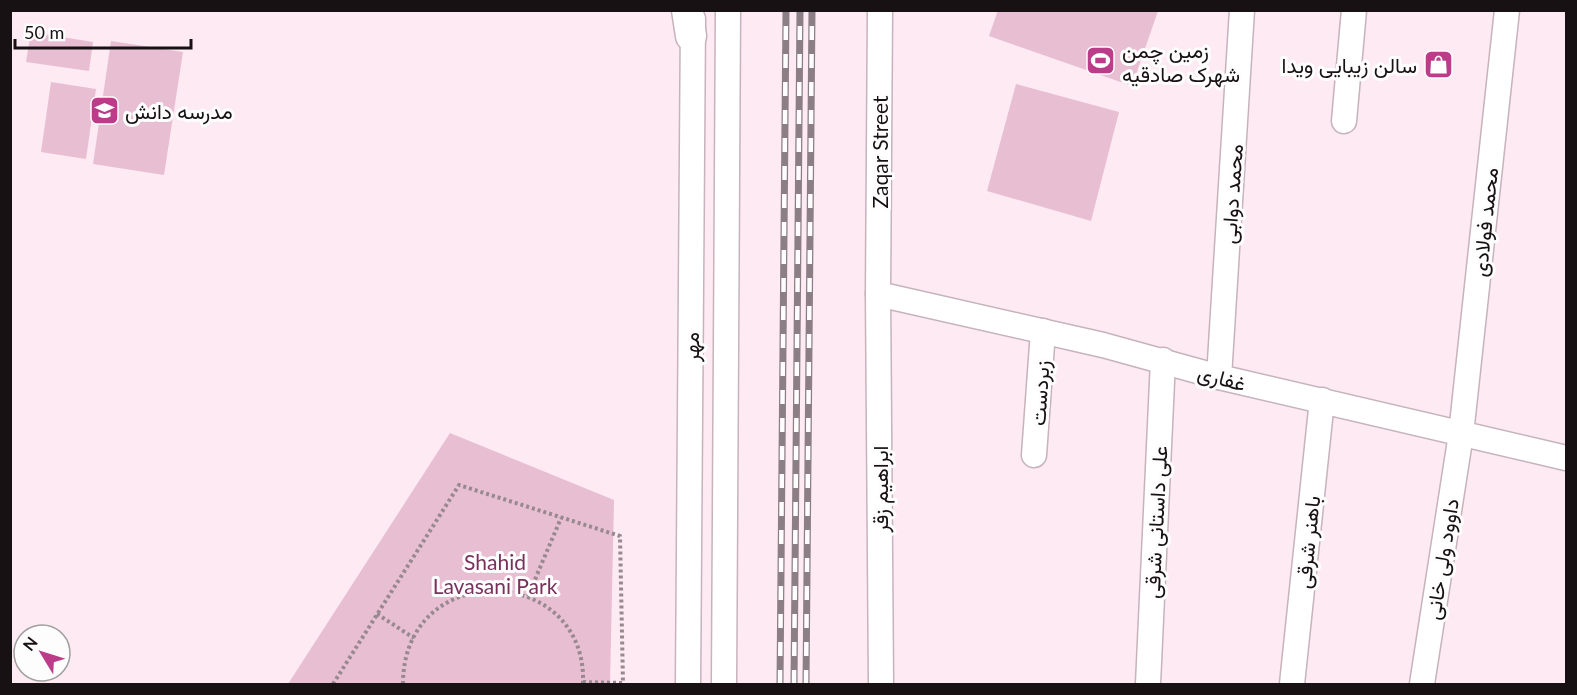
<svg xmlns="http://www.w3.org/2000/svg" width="1577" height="695" font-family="Lato,Vazirmatn,sans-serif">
<rect width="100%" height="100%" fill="#feeaf3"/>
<g fill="#e7bed2">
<polygon points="998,10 1158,10 1158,11 1132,86 989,36"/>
<polygon points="31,32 93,42 89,71 26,62"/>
<polygon points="111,41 183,52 164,175 93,164"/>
<polygon points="51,82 96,89 86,159 41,152"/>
<polygon points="1016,84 1119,112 1091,221 987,191"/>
<polygon points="450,433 614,500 610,684 288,684"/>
</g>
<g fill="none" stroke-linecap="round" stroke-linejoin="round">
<defs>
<g id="minor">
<polyline points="880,10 878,294 881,684"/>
<polyline points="1344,121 1354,10"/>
<polyline points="878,294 1103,345 1219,377 1566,458"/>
<polyline points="1219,377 1242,10"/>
<polyline points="1034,455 1043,331"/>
<polyline points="688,684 693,19"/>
<polyline points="724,684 728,10"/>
<polyline points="1148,684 1163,360"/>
<polyline points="1292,684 1322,400"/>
<polyline points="1422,684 1461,434 1507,10"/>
</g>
<polyline id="major" points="687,10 691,36"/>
</defs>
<use href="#minor" stroke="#c6b3bc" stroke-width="27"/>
<use href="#major" stroke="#c6b3bc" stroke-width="33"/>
<g stroke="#97898f" stroke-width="4" stroke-dasharray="3 3" stroke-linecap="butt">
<polyline points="528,596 561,518"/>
<polyline points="377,614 414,638"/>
<polyline points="583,682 623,683 623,684"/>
<polyline points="333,684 459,485 620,536 623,683"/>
<path d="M 403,684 C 403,557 588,563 583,684"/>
</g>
<use href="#minor" stroke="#fff" stroke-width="24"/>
<use href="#major" stroke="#fff" stroke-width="30"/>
<defs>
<g id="rail">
<polyline points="780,684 786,10"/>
<polyline points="794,684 800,10"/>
<polyline points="806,684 812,10"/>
</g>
</defs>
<use href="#rail" stroke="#8b7e84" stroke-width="7"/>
<use href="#rail" stroke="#fdfdfd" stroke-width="4.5" stroke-dasharray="14" stroke-linecap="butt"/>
</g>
<defs>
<symbol id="stadium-square" viewBox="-11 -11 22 22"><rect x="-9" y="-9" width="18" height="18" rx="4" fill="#bb3c88" stroke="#fdfdfd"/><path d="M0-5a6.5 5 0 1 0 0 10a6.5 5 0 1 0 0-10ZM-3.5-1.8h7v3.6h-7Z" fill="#fff"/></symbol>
<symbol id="shop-square" viewBox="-11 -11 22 22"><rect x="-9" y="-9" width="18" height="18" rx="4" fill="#bb3c88" stroke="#fdfdfd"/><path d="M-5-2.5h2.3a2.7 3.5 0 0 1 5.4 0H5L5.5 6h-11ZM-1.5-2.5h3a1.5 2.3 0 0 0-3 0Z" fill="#fff"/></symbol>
<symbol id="school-square" viewBox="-11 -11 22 22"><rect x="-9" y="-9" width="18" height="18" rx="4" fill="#bb3c88" stroke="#fdfdfd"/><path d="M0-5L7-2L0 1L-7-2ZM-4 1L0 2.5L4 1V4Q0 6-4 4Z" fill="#fff"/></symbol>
</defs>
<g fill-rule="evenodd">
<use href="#stadium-square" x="1084" y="44" width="33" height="33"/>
<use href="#shop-square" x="1422" y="48" width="33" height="33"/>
<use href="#school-square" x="88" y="94" width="33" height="33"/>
</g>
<g text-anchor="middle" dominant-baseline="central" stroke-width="6" stroke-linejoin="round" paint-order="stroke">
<g font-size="21" fill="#181114" stroke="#fdfdfd" text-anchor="start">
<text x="1122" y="49">زمین چمن<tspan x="1122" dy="24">شهرک صادقیه</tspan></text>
<text x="1417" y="64" text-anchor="end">سالن زیبایی ویدا</text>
<text x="125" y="110">مدرسه دانش</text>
</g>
<g font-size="21" fill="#181114" stroke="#fdfdfd">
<text transform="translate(879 152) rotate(-90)">Zaqar Street</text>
<text transform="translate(1231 194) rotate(-86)">محمد دوابی</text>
<text transform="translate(1484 222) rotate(-84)">محمد فولادی</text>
<text transform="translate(690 347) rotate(-90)">مهر</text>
<text transform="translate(1222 377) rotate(15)">غفاری</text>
<text transform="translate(1039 393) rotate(-86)">زبردست</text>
<text transform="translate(879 489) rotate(-90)">ابراهیم زقر</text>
<text transform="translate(1155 522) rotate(-87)">علی داستانی شرقی</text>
<text transform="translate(1307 542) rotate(-84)">باهنر شرقی</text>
<text transform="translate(1441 559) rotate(-81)">داوود ولی خانی</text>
</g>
<g font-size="21" fill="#78315a" stroke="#fdfdfd">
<text x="495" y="561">Shahid<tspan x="495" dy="24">Lavasani Park</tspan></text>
</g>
</g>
<rect width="1577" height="695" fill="none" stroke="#181114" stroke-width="24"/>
<g transform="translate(42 653) rotate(308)"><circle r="28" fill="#fdfdfd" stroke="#a19fa0" stroke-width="1.5"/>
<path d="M0-4.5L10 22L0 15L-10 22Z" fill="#bb3c88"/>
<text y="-9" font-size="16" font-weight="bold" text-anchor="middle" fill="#181114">N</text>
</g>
<path d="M15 39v9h176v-9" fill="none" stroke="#181114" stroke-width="3"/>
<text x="24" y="39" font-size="18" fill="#181114" stroke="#fdfdfd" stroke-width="4.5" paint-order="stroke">50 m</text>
</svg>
